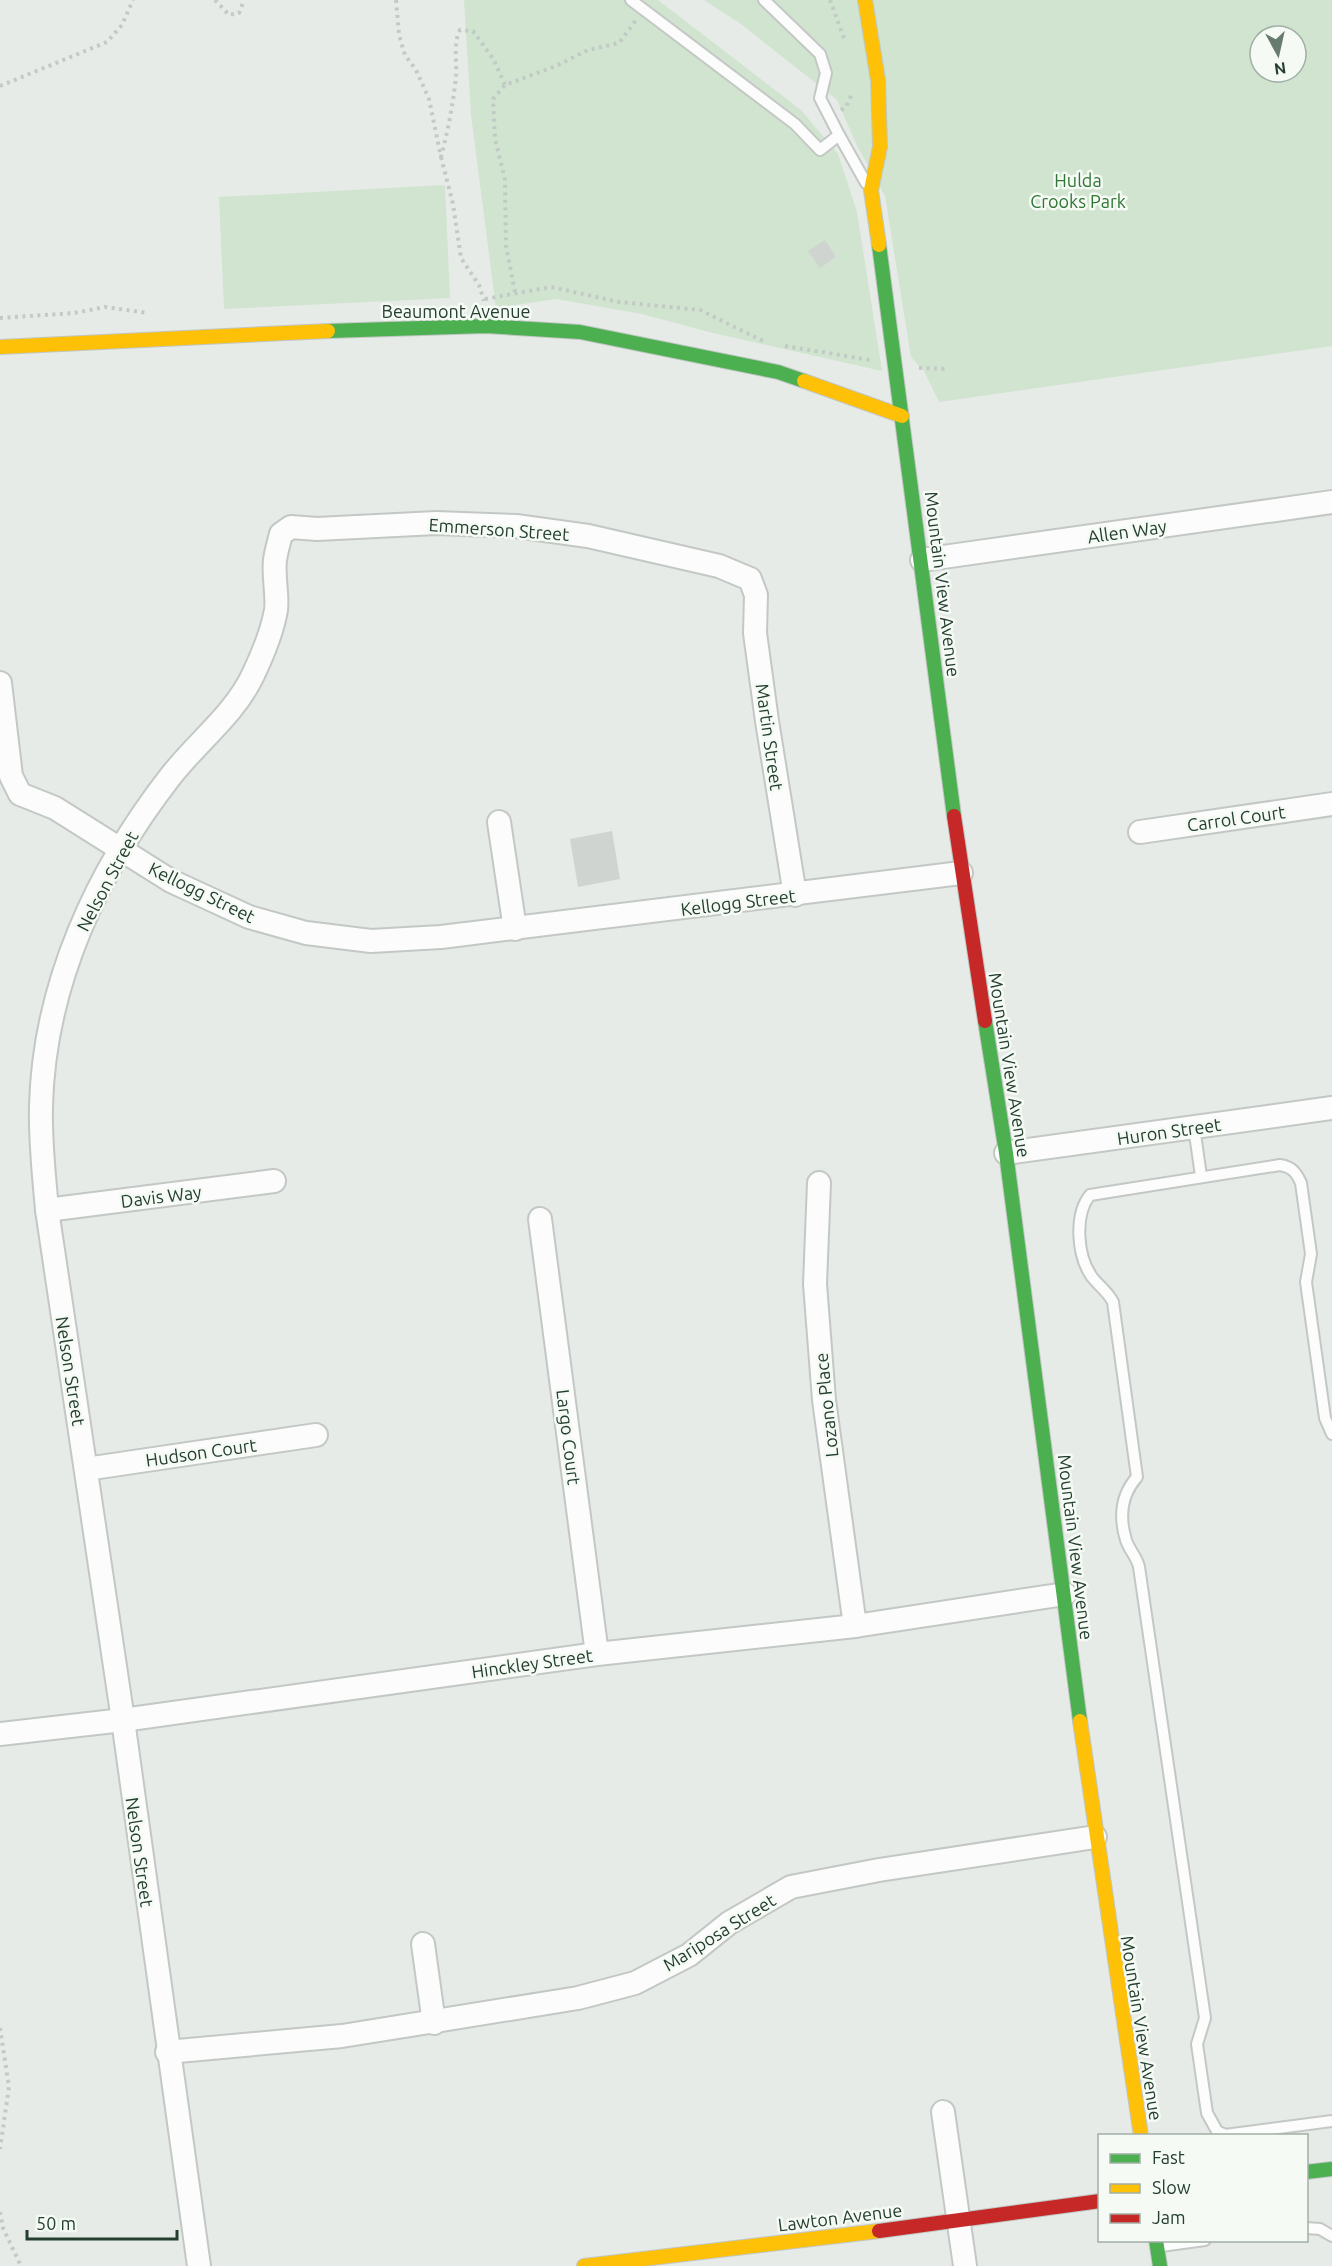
<svg xmlns="http://www.w3.org/2000/svg" width="1332" height="2266" font-family="Ubuntu,sans-serif">
<rect width="100%" height="100%" fill="#e6ebe7"/>
<g fill="#d1e4d0" fill-rule="evenodd">
<polygon points="464,0 658,0 801,110 838,154 857,212 882,371 709,332 642,314 556,299 496,308 471,115"/>
<path d="M 704,0 L 1332,0 L 1332,346 L 939,402 L 924,371 L 911,357 L 885,196 L 857,146 L 837,100 L 741,24 ZM 1260,36 L 1296,36 L 1296,72 L 1260,72 Z"/>
<polygon points="445,185 450,298 224,309 219,197"/>
</g>
<g fill="#cfd4d0">
<polygon points="825,240 836,257 820,268 808,251"/>
<polygon points="612,831 620,879 578,887 570,839"/>
</g>
<g fill="none" stroke-linecap="round" stroke-linejoin="round">
<defs>
<g id="lane">
<polyline points="631,0 795,124 820,150 839,135 866,183"/>
<polyline points="764,0 820,54 826,73 820,98 839,135"/>
<polyline points="1194,1127 1201,1176"/>
<path d="M 1332,1434 L 1325,1418 L 1306,1282 L 1311,1254 L 1301,1183 C 1296,1172 1292,1167 1280,1165 L 1090,1195 C 1074,1215 1077,1256 1092,1277 C 1099,1286 1108,1292 1113,1302 L 1137,1477 C 1121,1495 1119,1517 1126,1540 C 1129,1550 1137,1557 1139,1567 L 1205,2018 L 1197,2044 L 1207,2113 L 1217,2131 L 1225,2135 L 1332,2121"/>
<polyline points="1306,2228 1320,2229 1332,2236"/>
<polyline points="1161,2246 1205,2240"/>
</g>
<g id="street">
<polyline points="922,560 1332,502"/>
<polyline points="0,683 11,776 20,794 55,808 171,881 249,917 306,933 371,941 441,937 961,873"/>
<polyline points="499,822 515,929"/>
<polyline points="1140,832 1332,804"/>
<polyline points="1006,1153 1332,1108"/>
<polyline points="819,1183 815,1284 824,1400 855,1626"/>
<polyline points="47,1210 274,1181"/>
<polyline points="540,1219 597,1654"/>
<polyline points="86,1469 316,1435"/>
<polyline points="0,1734 123,1720 597,1654 855,1626 1065,1594"/>
<polyline points="423,1944 434,2023"/>
<polyline points="167,2052 342,2036 578,1998 635,1983 689,1955 729,1923 791,1887 879,1870 1095,1837"/>
<polyline points="943,2112 965,2266"/>
<path d="M 199,2266 L 123,1720 L 47,1210 C 44,1175 40,1141 41,1106 C 44,985 97,871 170,777 C 197,742 234,715 253,675 C 263,654 272,633 276,610 C 278,594 273,577 275,560 C 276,552 279,542 281,534 L 291,527 L 317,529 L 436,523 L 516,526 L 588,536 L 719,566 L 750,579 L 756,595 L 755,633 L 767,721 L 795,895"/>
</g>
<g id="fast">
<polyline points="879,245 954,816"/>
<polyline points="328,331 486,326 580,332 778,372 804,381"/>
<polyline points="985,1021 1006,1153 1080,1721"/>
<polyline points="1306,2172 1332,2169"/>
<polyline points="1156,2240 1160,2266"/>
</g>
<g id="slow">
<polyline points="865,0 878,80 880,147 871,190 879,245"/>
<polyline points="0,347 328,331"/>
<polyline points="804,381 902,416"/>
<polyline points="1080,1721 1141,2136"/>
<polyline points="584,2266 879,2231"/>
</g>
<g id="jam">
<polyline points="954,816 985,1021"/>
<polyline points="879,2231 1100,2201"/>
</g>
</defs>
<use href="#lane" stroke="#c3c8c4" stroke-width="14"/>
<use href="#street" stroke="#c3c8c4" stroke-width="26"/>
<use href="#fast" stroke="#c0c7c3" stroke-width="16"/>
<use href="#slow" stroke="#c0c7c3" stroke-width="16"/>
<use href="#jam" stroke="#c0c7c3" stroke-width="16"/>
<g stroke="#c2cac5" stroke-width="4" stroke-dasharray="3 4.5" stroke-linecap="butt">
<polyline points="215,0 229,15 239,13 244,0"/>
<path d="M 396,0 L 399,35 L 405,55 L 416,70 L 429,99 L 441,157 C 448,131 453,104 456,77 C 457,62 453,43 460,30 L 473,31 L 494,60 L 505,85"/>
<polyline points="830,0 844,38"/>
<polyline points="0,86 107,42 122,25 133,0"/>
<polyline points="841,110 846,107 852,94"/>
<polyline points="441,157 453,204 461,258 479,285 484,301"/>
<polyline points="515,292 506,246 505,179 495,139 493,99 505,85 556,66 588,50 619,43 636,20"/>
<polyline points="485,299 551,287 619,302 700,310 763,341"/>
<polyline points="0,318 74,313 105,307 148,313"/>
<polyline points="785,346 870,360"/>
<polyline points="919,368 948,369"/>
<polyline points="0,2028 9,2087 0,2149"/>
<polyline points="0,2212 3,2228 21,2266"/>
</g>
<use href="#lane" stroke="#fbfcfb" stroke-width="10"/>
<use href="#street" stroke="#fbfcfb" stroke-width="22"/>
<use href="#fast" stroke="#4caf50" stroke-width="14"/>
<use href="#slow" stroke="#ffc107" stroke-width="14"/>
<use href="#jam" stroke="#c62828" stroke-width="14"/>
</g>
<g text-anchor="middle" dominant-baseline="central" stroke-width="5" stroke-linejoin="round" paint-order="stroke">
<g font-size="18" fill="#2f7533" stroke="#f5faf5">
<text x="1078" y="180">Hulda<tspan x="1078" dy="21">Crooks Park</tspan></text>
</g>
<g font-size="18" fill="#243f2f" stroke="#f5faf5">
<text x="456" y="311">Beaumont Avenue</text>
<text transform="translate(499 529) rotate(4)">Emmerson Street</text>
<text transform="translate(1127 531) rotate(-8)">Allen Way</text>
<text transform="translate(943 584) rotate(83)">Mountain View Avenue</text>
<text transform="translate(770 737) rotate(82)">Martin Street</text>
<text transform="translate(1236 818) rotate(-8)">Carrol Court</text>
<text transform="translate(107 881) rotate(-62)">Nelson Street</text>
<text transform="translate(202 892) rotate(26)">Kellogg Street</text>
<text transform="translate(738 902) rotate(-7)">Kellogg Street</text>
<text transform="translate(1010 1065) rotate(81)">Mountain View Avenue</text>
<text transform="translate(1169 1131) rotate(-8)">Huron Street</text>
<text transform="translate(161 1196) rotate(-7)">Davis Way</text>
<text transform="translate(71 1371) rotate(81)">Nelson Street</text>
<text transform="translate(826 1405) rotate(-96)">Lozano Place</text>
<text transform="translate(569 1437) rotate(83)">Largo Court</text>
<text transform="translate(201 1452) rotate(-8)">Hudson Court</text>
<text transform="translate(1076 1547) rotate(83)">Mountain View Avenue</text>
<text transform="translate(532 1663) rotate(-8)">Hinckley Street</text>
<text transform="translate(140 1852) rotate(82)">Nelson Street</text>
<text transform="translate(719 1932) rotate(-32)">Mariposa Street</text>
<text transform="translate(1142 2028) rotate(81)">Mountain View Avenue</text>
<text transform="translate(840 2217) rotate(-7)">Lawton Avenue</text>
</g>
</g>
<rect x="1098" y="2134" width="210" height="108" fill="#f5faf5" stroke="#a1afa6" stroke-width="1.5"/>
<rect x="1110" y="2154" width="30" height="9" fill="#4caf50" stroke="#a1afa6" stroke-width="1.5"/>
<text x="1152" y="2164" font-size="18" fill="#243f2f">Fast</text>
<rect x="1110" y="2184" width="30" height="9" fill="#ffc107" stroke="#a1afa6" stroke-width="1.5"/>
<text x="1152" y="2194" font-size="18" fill="#243f2f">Slow</text>
<rect x="1110" y="2214" width="30" height="9" fill="#c62828" stroke="#a1afa6" stroke-width="1.5"/>
<text x="1152" y="2224" font-size="18" fill="#243f2f">Jam</text>
<g transform="translate(1278 54) rotate(172)"><circle r="28" fill="#f5faf5" stroke="#a1afa6" stroke-width="1.5"/>
<path d="M0-4.5L10 22L0 15L-10 22Z" fill="#687b6f"/>
<text y="-9" font-size="16" font-weight="bold" text-anchor="middle" fill="#243f2f">N</text>
</g>
<path d="M27 2230v9h150v-9" fill="none" stroke="#243f2f" stroke-width="3"/>
<text x="36" y="2230" font-size="18" fill="#243f2f" stroke="#f5faf5" stroke-width="4.5" paint-order="stroke">50 m</text>
</svg>
